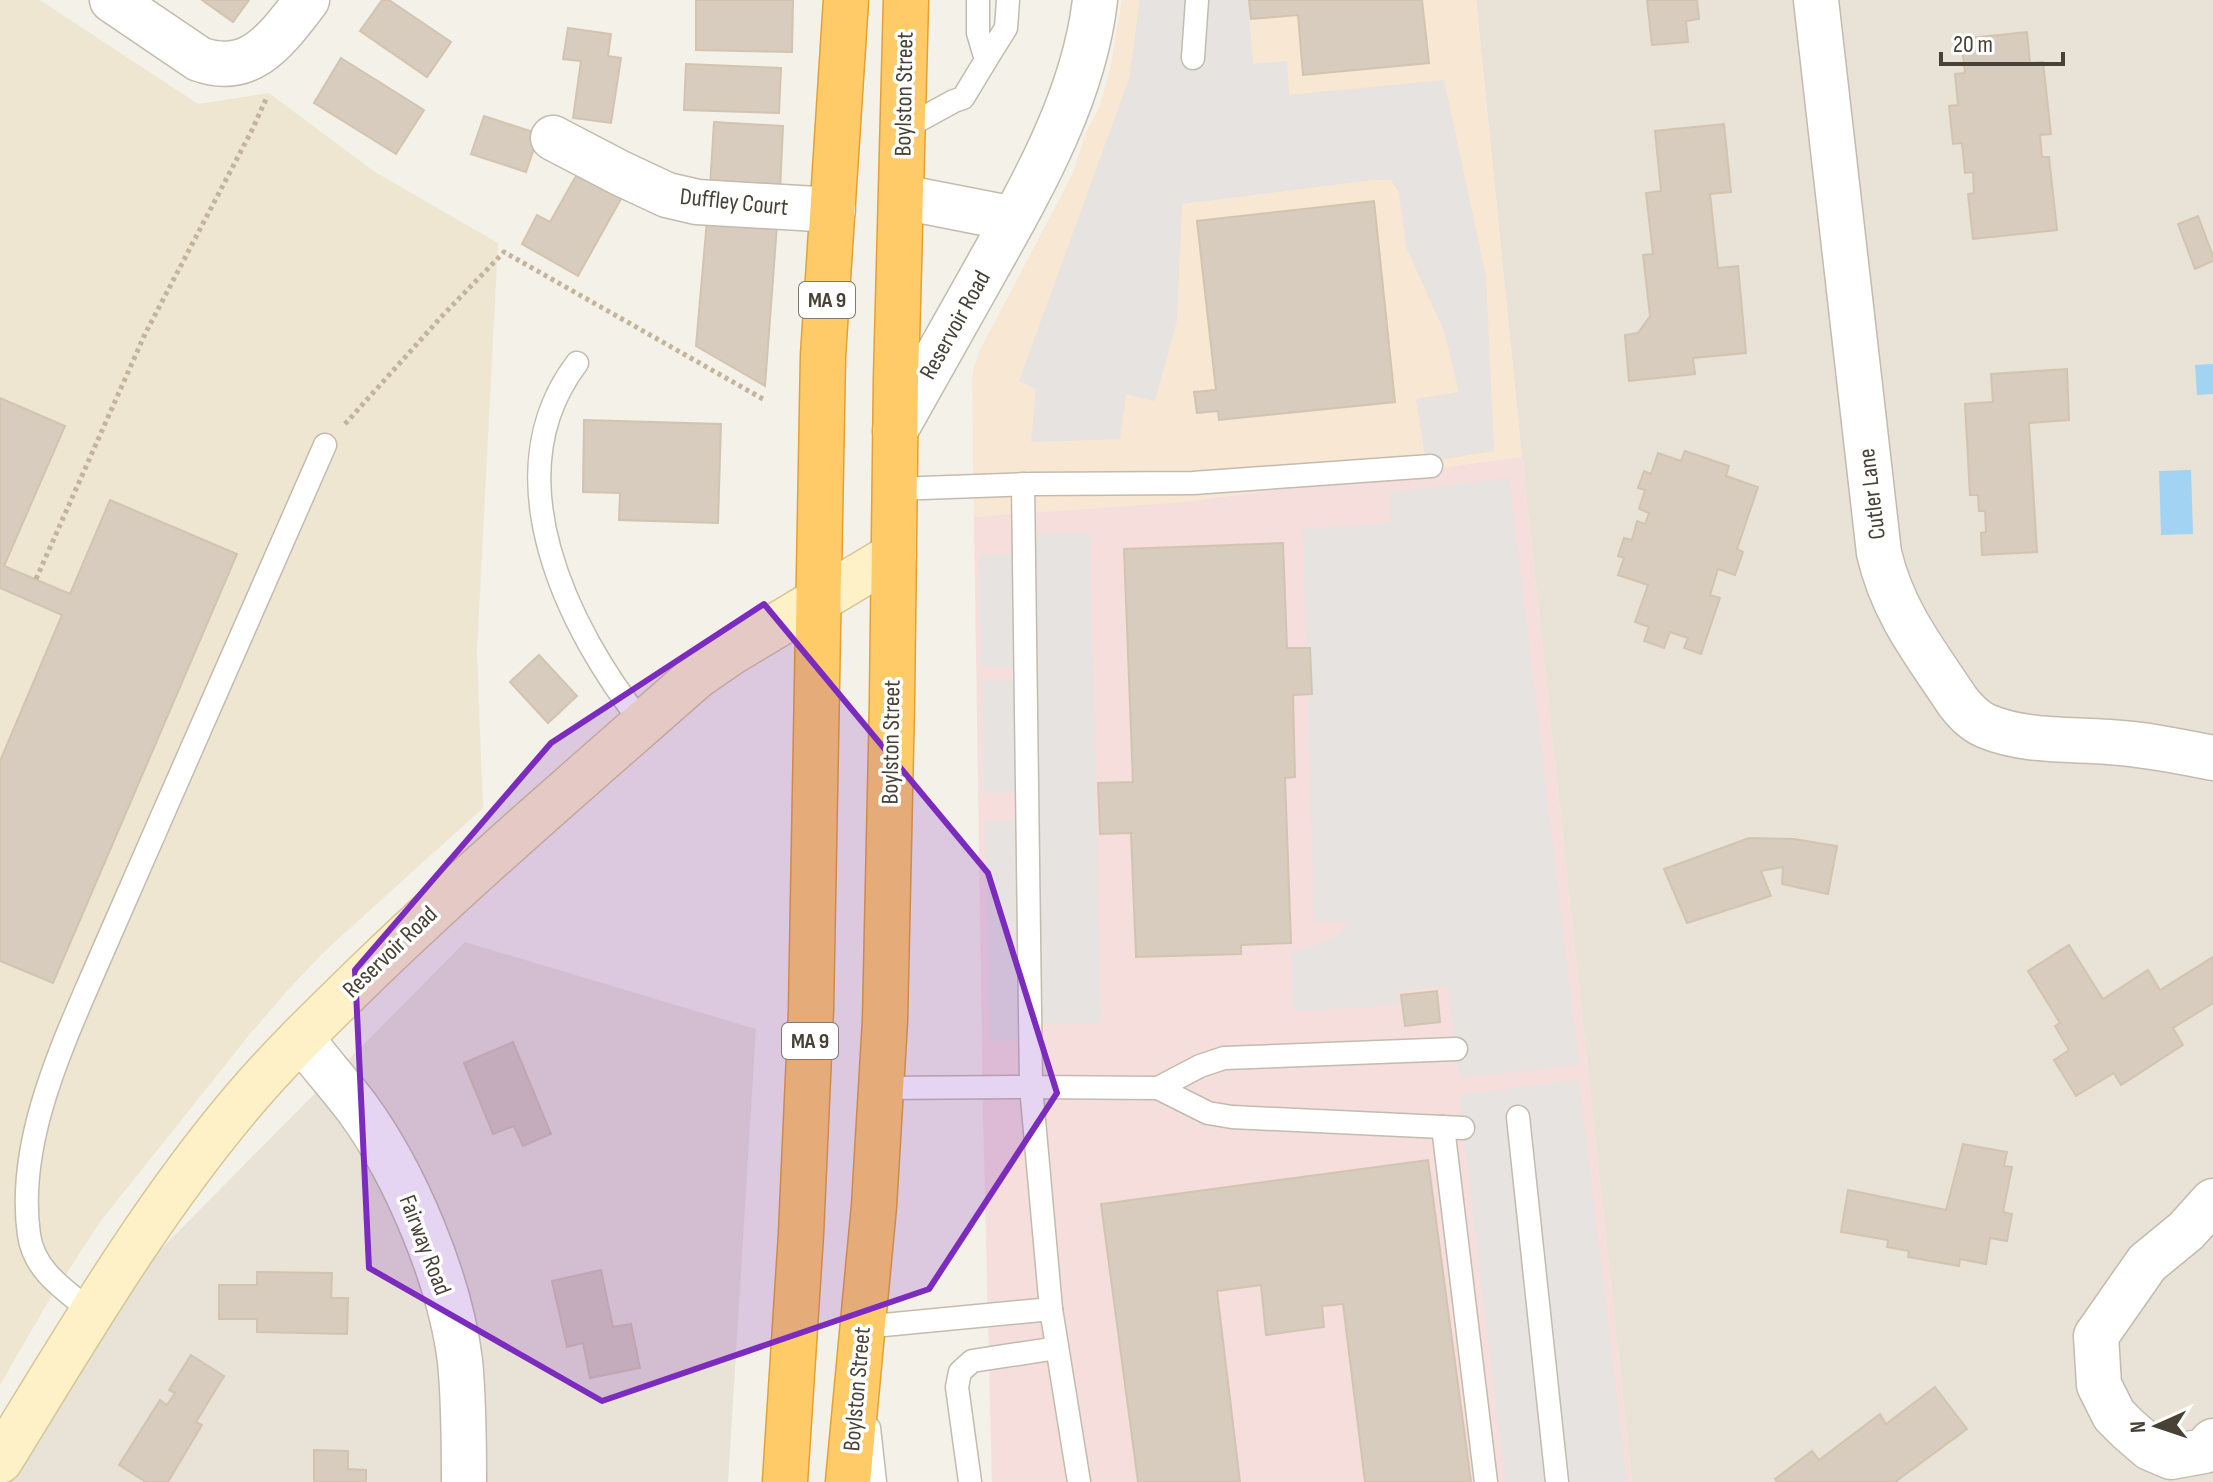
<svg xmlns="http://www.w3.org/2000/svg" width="2213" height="1482" font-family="'Sofia Sans Condensed',sans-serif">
<rect width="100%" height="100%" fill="#f4f1e8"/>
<g fill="#e9e2d6">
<polygon points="1476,0 2213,0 2213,1482 1632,1482 1522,457"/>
<polygon points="465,942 756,1029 728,1482 7,1482 152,1258"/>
</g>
<polygon fill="#f7e7d3" points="1122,0 1476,0 1522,457 1184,502 974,517 972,380 974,367 979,352 1072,175 1086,132 1099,108 1111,65"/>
<polygon fill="#eee6d1" points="0,0 40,0 198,104 269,93 375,172 498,243 477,651 483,808 326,950 287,991 250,1034 100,1222 48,1302 0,1385"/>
<polygon fill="#f5dedb" points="1522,457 1632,1482 992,1482 983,1115 974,517 1184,502"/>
<g fill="#e6e3e0">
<polygon points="1140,0 1248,0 1253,64 1287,61 1289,95 1444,80 1486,277 1494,451 1426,462 1416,399 1459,392 1444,331 1406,247 1399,193 1391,180 1372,180 1182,204 1177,320 1155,401 1126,394 1120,439 1031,442 1036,389 1019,381 1129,79"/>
<polygon points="1509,478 1579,1065 1459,1078 1448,985 1397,992 1398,1005 1294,1011 1291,953 1330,940 1342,932 1347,922 1314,922 1303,529 1391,523 1390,492"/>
<polygon points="1090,532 1101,1023 1025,1024 1024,1040 990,1041 985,821 1019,820 1018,792 984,793 982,681 1015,680 1014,667 981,667 979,555 1013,554 1013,534"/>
<polygon points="1579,1080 1627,1482 1505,1482 1459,1095"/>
</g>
<g fill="#a2d3f3">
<polygon points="2213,364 2213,394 2197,395 2195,365"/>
<polygon points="2191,470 2193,534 2161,535 2159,471"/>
</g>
<g fill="#d7ccbd" stroke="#d2c4b0" stroke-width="2">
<polygon points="202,0 249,0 233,22"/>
<polygon points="382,0 389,0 451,42 427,77 360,31"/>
<polygon points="696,0 793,0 792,52 696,50"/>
<polygon points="1249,0 1422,0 1429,63 1303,75 1298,15 1251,19"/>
<polygon points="1647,0 1697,0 1699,19 1686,21 1688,42 1652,45"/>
<polygon points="568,28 611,34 608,56 621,58 611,123 573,118 581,61 563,59"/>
<polygon points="2027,32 2030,63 2043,62 2051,134 2040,135 2042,157 2049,157 2057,230 1973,239 1968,194 1974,193 1973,172 1965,173 1962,143 1953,144 1949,106 1958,105 1955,74 1965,73 1961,39"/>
<polygon points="341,58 424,110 396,154 314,103"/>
<polygon points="686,64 781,68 779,113 684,110"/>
<polygon points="484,116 539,134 526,172 471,154"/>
<polygon points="714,122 783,126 780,191 710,187"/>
<polygon points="1724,124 1731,192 1710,194 1718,268 1738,266 1746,353 1693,358 1695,374 1629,381 1625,335 1638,333 1650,316 1643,255 1653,254 1646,193 1661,191 1655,131"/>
<polygon points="577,174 621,199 578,276 522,244 537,215 550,222"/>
<polygon points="1374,201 1395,402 1219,420 1218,411 1197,413 1194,392 1216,390 1197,221"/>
<polygon points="2198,216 2213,256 2213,261 2195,269 2178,224"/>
<polygon points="707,220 777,225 765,386 696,346"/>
<polygon points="2067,369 2069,420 2029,423 2037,552 1982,555 1981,533 1986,532 1985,511 1979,511 1978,495 1970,495 1965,404 1993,402 1991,374"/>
<polygon points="0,398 65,426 4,566 70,594 110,500 237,554 53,983 0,961 0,761 62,615 0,588"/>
<polygon points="584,420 721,424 718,523 619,520 620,493 583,492"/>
<polygon points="1685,451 1729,466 1726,476 1758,487 1737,549 1743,552 1735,575 1718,569 1710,595 1720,598 1701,654 1684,648 1688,638 1670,632 1664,648 1644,641 1649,627 1635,622 1648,585 1618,575 1624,558 1618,556 1624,538 1632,540 1637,521 1645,524 1649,513 1639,509 1645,490 1638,488 1644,471 1651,474 1658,453 1681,461"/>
<polygon points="1283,543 1287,648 1310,648 1312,694 1293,695 1295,777 1285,778 1291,943 1241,945 1241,954 1136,957 1131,833 1100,834 1098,783 1133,782 1124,549"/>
<polygon points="539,655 577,696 548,723 510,682"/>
<polygon points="1749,838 1794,839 1837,846 1828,894 1782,884 1783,867 1761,871 1771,896 1687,923 1664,869"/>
<polygon points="2069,945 2103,999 2148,970 2160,990 2213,957 2213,1003 2173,1028 2183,1045 2121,1085 2114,1073 2076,1096 2054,1060 2069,1050 2055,1026 2060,1023 2028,971"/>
<polygon points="1437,991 1440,1022 1405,1026 1401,995"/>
<polygon points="513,1042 551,1134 523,1146 514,1126 493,1134 464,1063"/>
<polygon points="1963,1144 2007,1152 2004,1166 2012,1167 2003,1212 2012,1214 2007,1241 1990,1238 1986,1264 1960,1259 1959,1266 1908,1257 1909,1251 1887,1247 1888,1240 1841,1232 1848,1190 1946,1210"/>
<polygon points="1428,1160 1471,1482 1365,1482 1343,1304 1322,1306 1324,1327 1266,1335 1261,1285 1217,1291 1240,1482 1138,1482 1101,1204"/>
<polygon points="601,1270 613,1327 631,1324 640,1368 590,1378 583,1343 567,1347 552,1281"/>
<polygon points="257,1272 332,1273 331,1298 348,1298 347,1334 257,1332 257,1319 219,1319 219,1285 257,1285"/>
<polygon points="191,1355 224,1376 196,1422 202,1425 168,1482 146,1482 119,1465 160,1400 167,1405 175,1393 169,1390"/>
<polygon points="1935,1387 1967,1429 1895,1482 1777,1482 1775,1479 1812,1451 1819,1460 1880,1414 1886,1424"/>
<polygon points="314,1450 348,1451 348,1469 366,1470 366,1482 314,1482"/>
</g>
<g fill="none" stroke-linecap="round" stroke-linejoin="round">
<defs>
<g id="lane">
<polyline points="1193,58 1197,0"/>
<polyline points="986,60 1006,28 1008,0"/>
<polyline points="903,129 954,101 963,98 986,60 978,33 978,0"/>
<path d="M 577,363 C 492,475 567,628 643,724"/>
<polyline points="1023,484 1031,1087 1158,1088 1208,1113 1232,1117 1463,1128"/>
<polyline points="895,489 1032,484 1193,483 1431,466"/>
<polyline points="881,1088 1031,1087 1051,1309 1079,1482"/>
<polyline points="1158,1088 1200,1066 1224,1058 1456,1049"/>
<polyline points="1518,1117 1557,1482"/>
<polyline points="1443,1127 1486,1482"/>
<path d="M 92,1312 C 65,1290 34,1271 29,1235 C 16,1144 61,1048 96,967 C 117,919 138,871 159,823 C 215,697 270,571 325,445"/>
<polyline points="863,1327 1051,1309"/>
<polyline points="869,1428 875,1482"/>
<polyline points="970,1482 957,1387 960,1372 972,1361 1057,1348"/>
</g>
<g id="street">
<path d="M 112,0 L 199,59 C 252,78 278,37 307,0"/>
<path d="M 1816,0 L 1879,553 C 1893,613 1925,652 1958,702 C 1966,712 1974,721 1986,726 C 2024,742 2069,739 2109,742 C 2144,744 2179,751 2213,758"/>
<polyline points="553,138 620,173 667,195 697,202 833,210"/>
<polyline points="902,197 1014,219"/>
<path d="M 895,431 C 925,377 955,324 985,271 C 1032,187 1084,97 1095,0"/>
<path d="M 301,1038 C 319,1062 340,1085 358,1109 C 406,1175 450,1280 460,1361 C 464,1401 464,1442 464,1482"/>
<polyline points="2213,1201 2186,1231 2147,1263 2096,1336 2099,1385 2114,1415 2128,1429 2150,1448 2171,1457 2204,1451 2213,1441"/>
</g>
<path id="secondary" d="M 0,1461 C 76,1338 149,1212 243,1101 C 282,1055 326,1013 369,971 C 475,869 587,773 697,676 L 732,652 L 894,555"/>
<g id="highway">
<polyline points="785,1482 801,1234 811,1010 823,356 846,0"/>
<polyline points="848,1482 874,1206 885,1021 892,702 896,379 906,0"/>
</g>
</defs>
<use href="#lane" stroke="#c3bbad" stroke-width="25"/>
<use href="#street" stroke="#c3bbad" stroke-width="47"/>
<use href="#secondary" stroke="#d6c596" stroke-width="47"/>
<use href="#highway" stroke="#e3a133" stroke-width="47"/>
<g stroke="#c3b49b" stroke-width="5" stroke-dasharray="4 4" stroke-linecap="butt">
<polyline points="345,424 443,315 504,252 763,399"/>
<polyline points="36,579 145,334 252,130 267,97"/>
</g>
<use href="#lane" stroke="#fff" stroke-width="22"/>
<use href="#street" stroke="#fff" stroke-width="44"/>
<use href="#secondary" stroke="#fff1c7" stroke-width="44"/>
<use href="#highway" stroke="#ffcb68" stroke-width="44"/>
</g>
<path fill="#7b2cbf" fill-opacity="0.2" stroke="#7b2cbf" stroke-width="6" stroke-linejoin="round" d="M 764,604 L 988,873 L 1057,1093 L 929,1289 L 602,1401 L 369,1268 L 355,970 L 551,743 Z"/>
<g text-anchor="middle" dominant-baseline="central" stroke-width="7" stroke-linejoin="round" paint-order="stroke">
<g fill="#fff" stroke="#7f7a72" stroke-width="2">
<rect x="799" y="282" width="56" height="36" rx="6"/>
<rect x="782" y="1023" width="56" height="36" rx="6"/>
</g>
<g font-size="22" font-weight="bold" fill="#484136">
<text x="827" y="300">MA 9</text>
<text x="810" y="1041">MA 9</text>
</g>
<g font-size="24" fill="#484136" stroke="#fff">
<text transform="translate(904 94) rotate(-89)">Boylston Street</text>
<text transform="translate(734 202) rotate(6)">Duffley Court</text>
<text transform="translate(955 325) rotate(-61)">Reservoir Road</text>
<text transform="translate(1872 494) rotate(-97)">Cutler Lane</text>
<text transform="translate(891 742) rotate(-89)">Boylston Street</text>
<text transform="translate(390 952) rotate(-44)">Reservoir Road</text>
<text transform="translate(425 1245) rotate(69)">Fairway Road</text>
<text transform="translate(857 1389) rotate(-85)">Boylston Street</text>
</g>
</g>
<g transform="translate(2157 1426) rotate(267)" stroke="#ffffff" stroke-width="6" paint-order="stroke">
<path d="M0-6L14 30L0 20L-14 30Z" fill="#484136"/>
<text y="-12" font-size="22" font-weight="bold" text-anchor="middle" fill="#484136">N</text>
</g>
<path d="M1941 52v12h122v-12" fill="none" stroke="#484136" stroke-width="4"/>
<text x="1953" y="52" font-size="24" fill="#484136" stroke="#ffffff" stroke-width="6" paint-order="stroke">20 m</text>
</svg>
